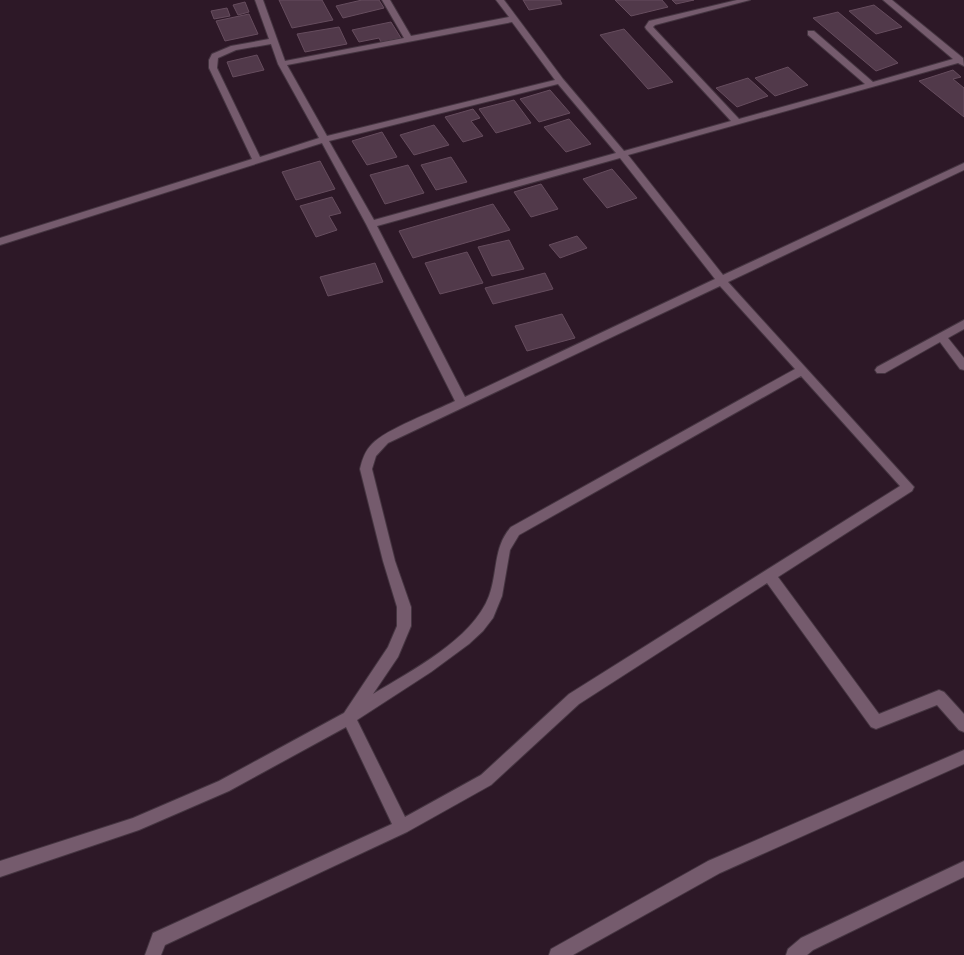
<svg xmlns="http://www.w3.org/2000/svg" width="964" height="955" font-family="'Roboto Serif',serif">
<rect width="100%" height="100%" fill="#2d1827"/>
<g fill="#51394a" stroke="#664d5e">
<polygon points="279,0 322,0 333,20 292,28"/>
<polygon points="362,0 379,0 384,8 343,18 336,6"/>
<polygon points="523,0 560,0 562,4 529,10"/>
<polygon points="615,0 662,0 668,7 631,16"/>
<polygon points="672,0 694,0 676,4"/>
<polygon points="245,2 249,12 238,15 233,5"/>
<polygon points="874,5 902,27 876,34 849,11"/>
<polygon points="227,8 230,16 214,19 211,11"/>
<polygon points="838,12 898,63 876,71 813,18"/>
<polygon points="249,14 258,34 225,41 216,21"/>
<polygon points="391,22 401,38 381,42 379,38 359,42 352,30"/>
<polygon points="339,27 347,44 305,52 297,34"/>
<polygon points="624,29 673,82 648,89 600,35"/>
<polygon points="257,55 264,70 233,77 227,62"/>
<polygon points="788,67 808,85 775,96 755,78"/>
<polygon points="953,70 961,77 953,79 964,88 964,117 919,81"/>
<polygon points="748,78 768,96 737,107 716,88"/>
<polygon points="550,90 570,113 539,122 520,99"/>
<polygon points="514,100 531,123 496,133 479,109"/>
<polygon points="473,109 480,118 471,121 483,136 463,142 445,117"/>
<polygon points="569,119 591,144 566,152 544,127"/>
<polygon points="434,125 449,145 414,155 400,135"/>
<polygon points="382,132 397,157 367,165 352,141"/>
<polygon points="451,157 467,182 436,190 421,165"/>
<polygon points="320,161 335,189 296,200 282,172"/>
<polygon points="408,165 424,193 385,204 370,175"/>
<polygon points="612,169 637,198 607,208 583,179"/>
<polygon points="541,184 558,209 531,217 514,192"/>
<polygon points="332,197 341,213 329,216 337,230 316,237 300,206"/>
<polygon points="493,204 510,230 413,258 399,231"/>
<polygon points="577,236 587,248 560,258 549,245"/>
<polygon points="509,240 524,269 492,276 478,247"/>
<polygon points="467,252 483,283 440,294 425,263"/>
<polygon points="375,263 383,282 328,296 320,277"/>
<polygon points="545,273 553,289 493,304 485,288"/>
<polygon points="562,314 575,338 527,351 515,326"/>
</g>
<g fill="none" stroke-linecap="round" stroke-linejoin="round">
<defs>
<g id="minor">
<path d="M 255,0 L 263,0 L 285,61 L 404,38 L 382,0 L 390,0 L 411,36 L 509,17 L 496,0 L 504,0 L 563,79 L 624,151 L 731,121 L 646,29 L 645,27 L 649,21 L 737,0 L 750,0 L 655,25 L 653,27 L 739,119 L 865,84 L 808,35 L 808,31 L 814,31 L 873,82 L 953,59 L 883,0 L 892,0 L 963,58 L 964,66 L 958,63 L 628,155 L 723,275 L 964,163 L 964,170 L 728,282 L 914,487 L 912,491 L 778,577 L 879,714 L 939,690 L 944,692 L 964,714 L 964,732 L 959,730 L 937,705 L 876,729 L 871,727 L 767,583 L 579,704 L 491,785 L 407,832 L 165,945 L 161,955 L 145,955 L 153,933 L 392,824 L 346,727 L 229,791 L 139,830 L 0,877 L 0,861 L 133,818 L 219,781 L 344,713 L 388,647 L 397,626 L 397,607 L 383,561 L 360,469 C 362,460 365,451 372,444 C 386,429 435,411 455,401 L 366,224 L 322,143 L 0,245 L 0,238 L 252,159 L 209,68 L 209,60 L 212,54 L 231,46 L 269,39 ZM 512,22 L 555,80 L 327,136 L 287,65 ZM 271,44 L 278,64 L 319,138 L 260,157 L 217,68 L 218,58 L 236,50 ZM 558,84 L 616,153 L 374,220 L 329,141 ZM 620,158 L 715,279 L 465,397 L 377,226 ZM 720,286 L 795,369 L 511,527 C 493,547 498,572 489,596 C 473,639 411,671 373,694 L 398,657 L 411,626 L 411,607 L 395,561 L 372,469 L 376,456 L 388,443 ZM 801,376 L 900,486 L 569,694 L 481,775 L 405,817 L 357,720 L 431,672 L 469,644 L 483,631 L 493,618 L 502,596 L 510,550 L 519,535 Z"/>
<polygon points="964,320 964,329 948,338 964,358 964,370 960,369 940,342 885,373 877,373 875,370 877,367"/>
<polygon points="964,750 964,764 720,873 573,955 549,955 551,949 708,861"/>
<polygon points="964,861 964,877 813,950 807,955 786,955 788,949 801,938"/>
</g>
</defs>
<use href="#minor" stroke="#453541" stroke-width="2"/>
<use href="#minor" fill="#755b6d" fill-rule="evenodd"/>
</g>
</svg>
